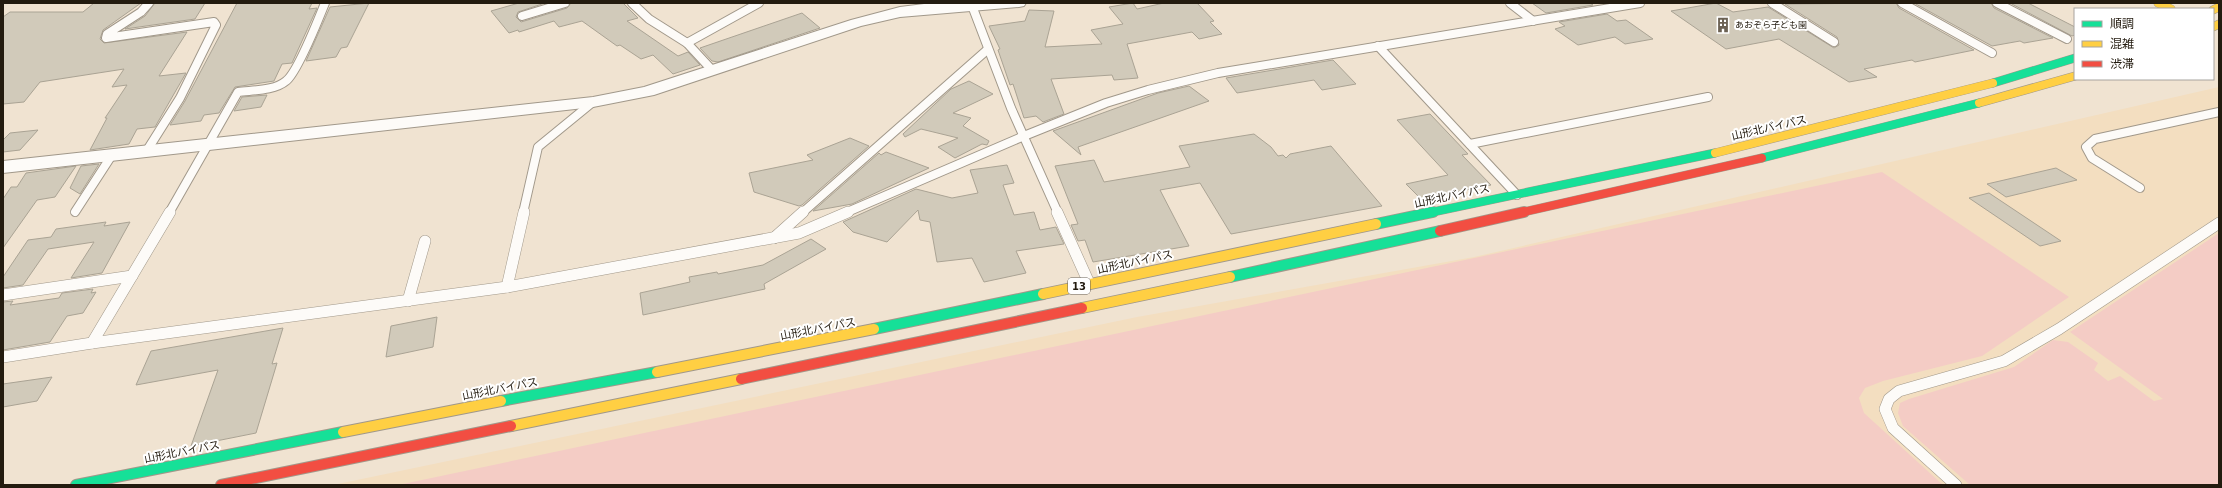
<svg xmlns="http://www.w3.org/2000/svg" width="2222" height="488" font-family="'DejaVu Sans','Noto Sans JP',sans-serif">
<rect width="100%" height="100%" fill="#f0e3d1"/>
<polygon fill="#f3dec0" points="2219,87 2219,485 333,485 1137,317 1474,257"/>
<g fill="#f4ccc5">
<polygon points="1882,172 2069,297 1982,356 1883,381 1865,388 1859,398 1864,413 1943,485 398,485"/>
<polygon points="2219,233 2219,485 1970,485 1903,426 1898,413 1900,403 1909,399 2014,367 2053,340 2068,342 2098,363 2094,370 2108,381 2120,376 2154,401 2163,399 2070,332"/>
</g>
<g fill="#d1caba" stroke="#aaa394">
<polygon points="94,3 141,3 103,30 100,39 104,43 187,32 159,76 186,73 155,127 137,129 129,144 90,150 107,118 105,118 127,85 112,87 124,69 40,82 24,102 3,104 3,17 10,12 83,12"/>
<polygon points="155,3 205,3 195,19 125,29 145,16"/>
<polygon points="237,3 312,3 309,9 317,8 292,63 282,64 274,81 235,87 219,113 204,115 201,121 170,125 185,101"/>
<polygon points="369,3 347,47 341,48 336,57 306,61 330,7"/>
<polygon points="519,3 545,3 518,12 516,17 521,22 567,8 571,3 623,3 638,18 627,21 678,56 688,52 700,65 673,74 653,55 641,59 620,45 617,46 582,21 559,27 554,21 519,32 518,30 509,33 491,11"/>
<polygon points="1133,3 1137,9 1164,3 1197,3 1214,21 1210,22 1222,34 1199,39 1192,32 1127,44 1138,78 1114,80 1112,75 1051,79 1064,114 1043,122 1036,116 1024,118 1013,84 1010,85 998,50 1000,49 989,26 1025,21 1029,10 1054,11 1045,47 1102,44 1091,30 1123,24 1109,7"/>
<polygon points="1532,3 1590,3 1593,5 1546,13"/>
<polygon points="1716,3 1733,12 1768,7 1834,48 1839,45 1837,37 1785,4 1896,3 1899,8 1974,50 1915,62 1912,60 1864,69 1877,77 1849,82 1779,39 1726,49 1671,11"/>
<polygon points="1914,3 1991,3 1994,8 2053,38 2024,43 2020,41 1992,46"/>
<polygon points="2010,3 2028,3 2075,27 2075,35 2072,36"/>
<polygon points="802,13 820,28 718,62 712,61 700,48"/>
<polygon points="1607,14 1617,21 1626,20 1653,39 1625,44 1615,37 1578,45 1555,29 1565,26 1559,22"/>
<polygon points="1333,60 1356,84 1322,90 1314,80 1237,93 1226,78"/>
<polygon points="969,81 993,94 953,113 971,118 963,126 989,141 987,145 982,144 955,158 938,147 958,138 921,129 905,137 903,134 951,89"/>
<polygon points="1189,86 1209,101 1078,147 1081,155 1053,131 1158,93"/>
<polygon points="267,95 261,107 234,111 242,97"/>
<polygon points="1430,114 1468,154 1462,155 1491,185 1421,199 1406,184 1448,175 1397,120"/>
<polygon points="38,130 20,150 3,152 3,140 10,133"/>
<polygon points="1254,134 1271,147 1278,156 1283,155 1286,158 1290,154 1331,146 1382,206 1231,234 1200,183 1160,190 1189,246 1093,262 1085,240 1078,241 1071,225 1078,224 1055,166 1094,160 1104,182 1151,174 1190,167 1179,146"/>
<polygon points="850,138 869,146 802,205 799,206 754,192 749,173 813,160 807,155"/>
<polygon points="886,152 929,168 852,204 813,211 879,153 881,155"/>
<polygon points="99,164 80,194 70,188 81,166"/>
<polygon points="1007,165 1014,183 1003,185 1014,215 1034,212 1040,230 1056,227 1064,244 1016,251 1026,273 984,282 972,258 937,262 930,222 920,220 918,210 887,242 853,232 843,222 916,189 952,198 978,193 970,170"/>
<polygon points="76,166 55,197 37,200 3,248 3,199 11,187 17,187 26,173"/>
<polygon points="2056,168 2077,180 2006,197 1987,184"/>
<polygon points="1989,193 2061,241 2040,246 1969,198"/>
<polygon points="106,222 104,226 130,222 102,273 71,278 94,242 48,249 23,285 3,288 3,277 28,240 51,237 56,229"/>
<polygon points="811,239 826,249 764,284 765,289 643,315 640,293 690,282 689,277 717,272 718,274 763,265"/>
<polygon points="93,289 91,293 96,292 83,313 67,316 50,342 3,350 3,302 13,301 10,305 59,298 62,293"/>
<polygon points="437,317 433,347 386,357 391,326"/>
<polygon points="283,328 272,364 277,363 256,433 191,446 218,370 136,385 151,351"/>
<polygon points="52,377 37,401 3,407 3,384"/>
</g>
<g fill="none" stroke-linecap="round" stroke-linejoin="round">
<defs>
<g id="lane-far1">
<polyline points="632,3 649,19 687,43 712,70"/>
<polyline points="971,3 1011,108 1058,213"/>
<polyline points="1510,3 1533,21"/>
<polyline points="1772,3 1834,42"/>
<polyline points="1902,3 1992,53"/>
<polyline points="1997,3 2067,39"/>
<polyline points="522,16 565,3"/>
<polyline points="687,43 759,3"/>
<polyline points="1378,46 1517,195"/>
<polyline points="1470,144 1708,97"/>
<polyline points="146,152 180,98 216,25 214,22 106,38 107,34 141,12 149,3"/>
<polyline points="2140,188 2092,158 2086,147 2095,139 2219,112"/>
<polyline points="75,212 112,155"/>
<path d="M 169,213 L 238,92 C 253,90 274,91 286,81 C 297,73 319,18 325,3"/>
<polyline points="523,213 538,147 593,102"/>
<polyline points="802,213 987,50"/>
<polyline points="845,213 1024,136 1106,103 1148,90 1218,73 1640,3"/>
</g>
<g id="lane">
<polyline points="524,212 507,287 799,233 848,212"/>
<polyline points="1057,212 1089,283"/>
<polyline points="774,238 803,212"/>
<polyline points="3,295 132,276"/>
<polyline points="408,301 425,241"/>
<polyline points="92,343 170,212"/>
<polyline points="3,357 92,343 507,287"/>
<polyline points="1956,485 1893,428 1885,409 1889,399 1899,391 2004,361 2059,329 2219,223"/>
</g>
<polygon id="street" points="1026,3 1024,6 1019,7 900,17 861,26 654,95 593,107 3,173 3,161 593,97 644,87 851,20 900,7 924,4"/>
<g id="fast-far1">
<polyline points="1993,83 2075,58"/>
<polyline points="1762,158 1979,103"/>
<polyline points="1428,213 1715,153"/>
</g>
<g id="fast">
<polyline points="1376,224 1433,212"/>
<polyline points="1230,277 1440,231"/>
<polyline points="874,329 1043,294"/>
<polyline points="501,401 657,372"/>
<polyline points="76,485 343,432"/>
</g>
<g id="slow-far1">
<polyline points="2158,3 2171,9"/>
<polyline points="2213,10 2219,7"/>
<polyline points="2213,27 2219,24"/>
<polyline points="1979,103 2075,76"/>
<polyline points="1715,153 1993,83"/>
</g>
<g id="slow">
<polyline points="1043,294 1376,224"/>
<polyline points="1082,308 1230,277"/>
<polyline points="657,372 874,329"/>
<polyline points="511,426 741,379"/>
<polyline points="343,432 501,401"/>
</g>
<polyline id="jam-far1" points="1519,213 1762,158"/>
<g id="jam">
<polyline points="1440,231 1524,212"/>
<polyline points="741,379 1082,308"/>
<polyline points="221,485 511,426"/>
</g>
</defs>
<use href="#lane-far1" stroke="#a1988a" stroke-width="10"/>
<use href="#lane" stroke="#a1988a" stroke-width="12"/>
<use href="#street" stroke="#a1988a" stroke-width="2"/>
<use href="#fast-far1" stroke="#a1988a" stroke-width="9"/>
<use href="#fast" stroke="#a1988a" stroke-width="12"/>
<use href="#slow-far1" stroke="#a1988a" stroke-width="9"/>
<use href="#slow" stroke="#a1988a" stroke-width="12"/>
<use href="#jam-far1" stroke="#a1988a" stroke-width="9"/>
<use href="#jam" stroke="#a1988a" stroke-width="12"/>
<use href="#lane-far1" stroke="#fdfbf8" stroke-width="8"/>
<use href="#lane" stroke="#fdfbf8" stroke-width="11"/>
<use href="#street" fill="#fdfbf8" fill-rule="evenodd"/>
<use href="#fast-far1" stroke="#16e098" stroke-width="8"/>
<use href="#fast" stroke="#16e098" stroke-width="10"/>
<use href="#slow-far1" stroke="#ffcf43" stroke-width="8"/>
<use href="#slow" stroke="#ffcf43" stroke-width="10"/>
<use href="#jam-far1" stroke="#f24e42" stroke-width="8"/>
<use href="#jam" stroke="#f24e42" stroke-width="10"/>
</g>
<defs>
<symbol id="building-bare" viewBox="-9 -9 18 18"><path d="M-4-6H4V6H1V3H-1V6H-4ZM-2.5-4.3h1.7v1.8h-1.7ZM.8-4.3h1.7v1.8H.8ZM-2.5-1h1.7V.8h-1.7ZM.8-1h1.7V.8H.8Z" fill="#6b6153" stroke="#fff" stroke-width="2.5" paint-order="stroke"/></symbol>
</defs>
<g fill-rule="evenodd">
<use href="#building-bare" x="1712" y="14" width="22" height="22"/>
</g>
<g text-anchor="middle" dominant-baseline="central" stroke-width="4" stroke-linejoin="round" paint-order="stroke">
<g font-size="9" fill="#231b0f" stroke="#fff" text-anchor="start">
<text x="1735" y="25">あおぞら子ども園</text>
</g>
<rect fill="#fff" stroke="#655f57" stroke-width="1" x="1068" y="278" width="22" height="16" rx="3"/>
<g font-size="10" font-weight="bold" fill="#231b0f">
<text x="1079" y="286">13</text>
</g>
<g font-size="11" fill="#231b0f" stroke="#fff">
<text transform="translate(1769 128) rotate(-13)">山形北バイパス</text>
<text transform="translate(1452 196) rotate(-12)">山形北バイパス</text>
<text transform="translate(1135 262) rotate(-12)">山形北バイパス</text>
<text transform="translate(818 329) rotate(-11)">山形北バイパス</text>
<text transform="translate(500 389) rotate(-11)">山形北バイパス</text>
<text transform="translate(182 452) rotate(-11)">山形北バイパス</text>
</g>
</g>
<rect width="2222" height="488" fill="none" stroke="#231b0f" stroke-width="8"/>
<rect x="2074" y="8" width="140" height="72" fill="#ffffff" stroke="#a7a49f"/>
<rect x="2082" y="21" width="20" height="6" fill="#16e098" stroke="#a7a49f"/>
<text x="2110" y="28" font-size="12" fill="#231b0f">順調</text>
<rect x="2082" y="41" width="20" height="6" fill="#ffcf43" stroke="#a7a49f"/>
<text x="2110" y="48" font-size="12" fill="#231b0f">混雑</text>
<rect x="2082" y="61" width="20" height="6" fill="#f24e42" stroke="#a7a49f"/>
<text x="2110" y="68" font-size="12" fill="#231b0f">渋滞</text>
</svg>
